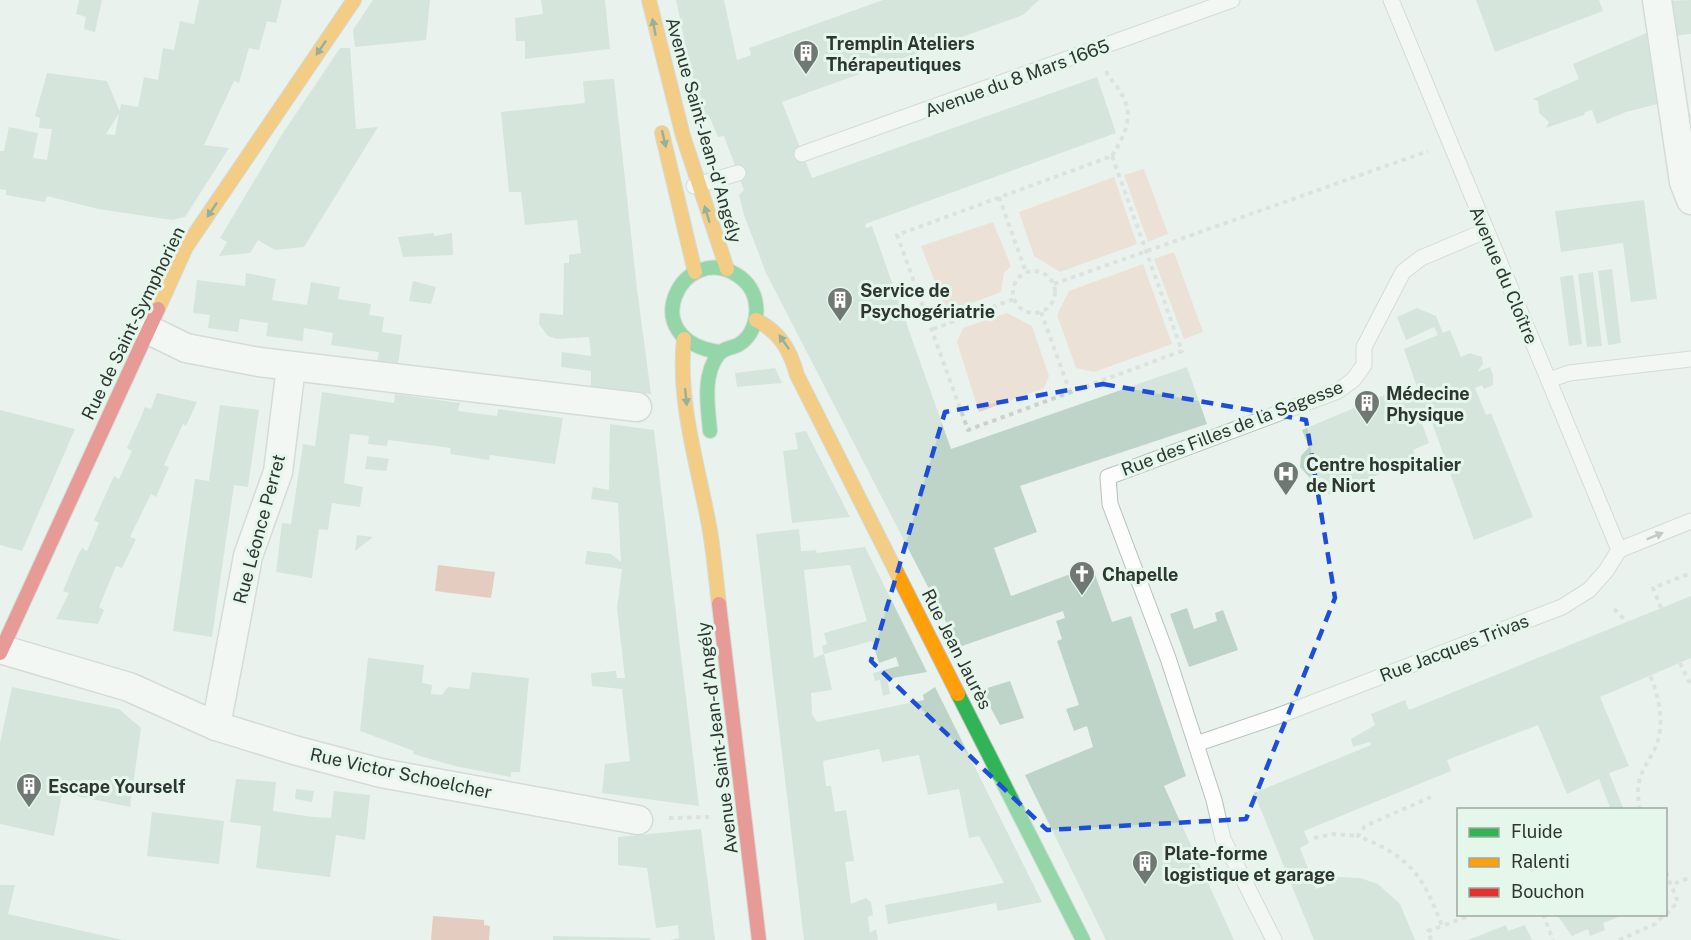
<svg xmlns="http://www.w3.org/2000/svg" width="1691" height="940" font-family="'Public Sans',sans-serif">
<rect width="100%" height="100%" fill="#e9f2ec"/>
<g fill="#f0ccbc">
<polygon points="1144,169 1168,234 1148,242 1124,175"/>
<polygon points="1114,177 1137,244 1060,272 1034,256 1019,212"/>
<polygon points="993,222 1011,266 1004,273 1001,292 956,309 943,303 921,246"/>
<polygon points="1174,252 1203,332 1184,339 1154,259"/>
<polygon points="1143,264 1172,344 1094,372 1076,368 1057,315 1069,291"/>
<polygon points="1007,313 1032,326 1049,376 1044,388 979,412 957,342 963,328"/>
</g>
<g fill="#dda08a">
<polygon points="438,565 495,572 491,598 435,591"/>
<polygon points="433,916 484,920 484,925 490,926 489,940 431,940"/>
</g>
<g fill="#bed4c8">
<polygon points="79,0 102,0 95,32 84,29 86,17 76,14"/>
<polygon points="199,0 282,0 276,23 267,21 259,50 249,48 239,83 234,81 204,145 229,148 185,217 172,220 98,209 47,196 45,202 6,195 6,190 0,189 0,151 4,151 9,127 38,133 33,158 47,160 52,129 39,128 40,118 35,116 47,73 107,81 120,112 106,134 115,135 121,104 138,107 144,77 158,80 163,48 174,50 180,21 194,24"/>
<polygon points="373,0 430,0 426,40 355,47 353,30"/>
<polygon points="541,0 605,0 610,49 525,59 525,41 516,41 515,18 543,14"/>
<polygon points="676,0 724,0 737,60 751,55 749,48 883,0 1039,0 1023,15 782,102 812,178 1097,77 1116,133 865,224 866,228 872,226 951,449 1187,367 1207,424 1020,486 1037,532 994,548 1011,596 1092,566 1112,622 1131,616 1186,776 1164,786 1234,940 1106,940 1025,775 1093,747 1087,726 1074,731 1066,709 1079,705 1057,641 1062,639 1056,621 1065,618 1063,611 959,647 766,273 744,215 739,195 744,190 724,136 718,137 709,116 706,117 692,76"/>
<polygon points="1476,0 1599,0 1603,11 1495,52"/>
<polygon points="1691,0 1691,34 1672,36 1665,1"/>
<polygon points="1649,32 1661,103 1626,112 1597,124 1592,110 1585,112 1584,115 1546,128 1549,122 1539,113 1538,101 1533,99 1579,79 1573,64"/>
<polygon points="340,48 350,48 356,129 378,127 304,247 275,250 258,240 250,253 219,256 227,242 220,238 281,136"/>
<polygon points="614,79 637,289 651,394 591,391 591,371 561,367 562,352 591,356 589,337 557,339 548,336 539,324 540,313 563,315 564,263 569,263 569,255 581,253 577,220 525,225 521,192 509,192 501,112 585,103 583,81"/>
<polygon points="1644,200 1657,299 1631,302 1623,243 1561,252 1555,211"/>
<polygon points="434,233 434,236 452,233 453,255 403,257 398,237"/>
<polygon points="1612,269 1621,343 1608,345 1598,271"/>
<polygon points="1593,272 1602,346 1587,347 1578,274"/>
<polygon points="246,273 276,279 272,300 307,305 311,282 340,287 338,299 371,304 369,315 384,317 382,332 402,335 398,365 377,362 379,352 331,345 333,333 304,328 303,341 266,336 268,323 240,319 238,332 208,328 210,315 193,313 197,280 245,286"/>
<polygon points="1573,275 1582,344 1569,346 1560,277"/>
<polygon points="413,281 436,287 431,304 409,301"/>
<polygon points="1417,308 1436,316 1443,333 1450,330 1461,357 1470,353 1482,357 1483,364 1477,372 1490,367 1493,375 1493,385 1484,389 1482,385 1475,388 1486,415 1491,413 1533,517 1474,540 1430,417 1421,421 1429,443 1413,450 1416,459 1329,495 1323,478 1310,478 1300,467 1301,456 1309,447 1302,430 1406,386 1412,399 1420,396 1404,349 1438,335 1434,327 1406,340 1397,317"/>
<polygon points="775,368 782,383 737,387 735,373"/>
<polygon points="322,392 394,403 395,394 460,403 458,411 497,416 498,409 563,418 555,464 490,455 489,460 450,454 451,448 388,440 387,446 368,444 369,436 350,434 344,483 363,487 360,507 332,503 328,530 319,529 312,578 276,572 282,523 291,524 303,444 315,446"/>
<polygon points="157,393 197,402 186,426 183,424 164,465 169,467 156,497 151,494 130,537 136,539 122,568 116,566 99,607 104,610 98,624 56,619 69,593 63,591 78,555 82,548 87,551 99,523 94,520 114,476 119,479 132,451 127,448 141,417 145,407 151,409"/>
<polygon points="220,405 259,410 248,487 234,485 212,637 173,631 195,479 209,481"/>
<polygon points="0,410 75,429 22,551 0,545"/>
<polygon points="610,424 654,430 699,806 602,793 605,764 630,761 622,689 592,686 591,673 616,671 617,678 625,678 617,608 622,569 585,564 587,551 611,554 621,562 618,503 591,499 593,487 609,490"/>
<polygon points="806,431 850,517 792,523 783,451 798,449 795,433"/>
<polygon points="367,456 389,459 386,471 365,469"/>
<polygon points="799,529 801,551 816,550 817,553 865,547 927,672 887,679 890,694 883,696 880,680 875,681 873,673 899,666 896,657 879,663 872,641 824,654 822,646 827,644 824,633 867,621 850,565 804,570 814,658 824,654 832,690 811,693 812,714 817,722 924,700 923,695 935,687 1042,902 998,911 996,903 888,924 885,905 1004,883 979,836 969,838 959,789 928,795 919,755 882,762 879,749 823,761 826,786 831,786 835,812 846,810 854,861 845,862 851,904 866,898 871,902 873,915 868,917 870,933 876,929 878,940 804,940 756,534"/>
<polygon points="357,535 373,537 355,551"/>
<polygon points="1691,596 1691,658 1600,697 1629,766 1609,773 1624,810 1611,810 1599,779 1567,794 1538,725 1447,760 1451,771 1304,831 1309,843 1300,848 1316,889 1325,886 1323,880 1339,877 1360,878 1378,884 1400,904 1415,940 1314,940 1254,793 1371,745 1370,742 1353,747 1351,739 1375,725 1371,714 1405,700 1409,710"/>
<polygon points="1187,608 1194,629 1217,621 1215,613 1223,610 1238,650 1189,667 1170,614"/>
<polygon points="368,658 424,665 422,683 432,685 431,694 442,695 448,687 469,689 472,672 529,678 520,772 511,772 511,777 455,766 413,754 414,751 360,731"/>
<polygon points="1010,681 1024,718 1000,725 981,690"/>
<polygon points="12,687 119,709 141,728 130,807 62,793 54,836 0,824 0,743"/>
<polygon points="236,779 276,782 273,811 313,817 331,818 334,791 370,795 365,840 336,835 330,877 256,868 261,826 230,822"/>
<polygon points="296,789 314,791 312,802 295,799"/>
<polygon points="152,812 224,821 219,864 147,856"/>
<polygon points="701,829 715,940 671,940 679,938 678,925 656,928 647,868 618,865 618,837"/>
<polygon points="0,885 15,885 8,914 123,940 0,940"/>
<polygon points="1557,915 1624,915 1603,923 1605,930 1590,936 1588,929 1572,936"/>
<polygon points="1506,925 1508,931 1525,925 1532,940 1468,940"/>
<polygon points="553,936 650,938 650,940 553,940"/>
</g>
<g fill="none" stroke-linecap="round" stroke-linejoin="round">
<defs>
<g id="lane">
<polyline points="1391,0 1619,550"/>
<polyline points="802,154 1232,0"/>
<polyline points="694,186 738,173"/>
<polyline points="1549,380 1569,373 1691,359"/>
<polyline points="1196,744 1278,716 1562,607 1589,590 1606,571 1619,550 1691,521"/>
<polyline points="1274,940 1223,839 1214,800 1168,658 1110,504 1108,477 1338,391 1353,380 1364,365 1364,347 1403,272 1421,258 1485,231"/>
</g>
<g id="street">
<polyline points="1657,0 1684,182 1691,200"/>
<polyline points="147,329 186,348 259,362 637,407"/>
<polyline points="0,649 129,687 216,726 294,750 381,773 638,820"/>
<polyline points="216,726 248,556 278,472 291,367"/>
</g>
<g id="fast">
<path d="M 710,431 C 708,407 702,376 718,355 C 723,348 732,348 738,345 C 752,337 758,320 756,305 C 755,293 748,282 737,275 C 683,240 632,340 720,352"/>
<polyline points="958,694 1083,940"/>
</g>
<g id="slow">
<polyline points="649,0 683,136 727,269"/>
<polyline points="662,133 695,272"/>
<polyline points="158,309 186,247 354,0"/>
<path d="M 756,320 C 780,332 790,350 797,375 L 958,694"/>
<path d="M 684,339 C 677,403 699,468 710,531 C 714,555 716,580 719,604"/>
</g>
<g id="jam">
<polyline points="719,604 759,940"/>
<polyline points="0,653 158,309"/>
</g>
</defs>
<use href="#lane" stroke="#bac1bd" stroke-width="17"/>
<use href="#street" stroke="#bac1bd" stroke-width="31"/>
<use href="#fast" stroke="#bac1bd" stroke-width="16"/>
<use href="#slow" stroke="#bac1bd" stroke-width="16"/>
<use href="#jam" stroke="#bac1bd" stroke-width="16"/>
<g stroke="#cdd1ce" stroke-width="4" stroke-dasharray="4.5 4.5" stroke-linecap="butt">
<path d="M 1106,71 C 1110,80 1118,86 1122,95 C 1135,117 1124,136 1112,156"/>
<polygon points="1112,156 1182,351 968,430 897,235"/>
<polyline points="999,197 1026,272"/>
<circle cx="1034" cy="292" r="21"/>
<polyline points="1054,284 1428,151"/>
<polyline points="1041,312 1070,392"/>
<polyline points="933,329 1014,299"/>
<polyline points="1661,608 1653,588 1691,573"/>
<polyline points="1614,609 1627,622"/>
<polyline points="1680,663 1691,686"/>
<path d="M 1431,797 L 1365,826 L 1358,836 C 1409,856 1423,875 1442,926 L 1474,914"/>
<path d="M 1640,810 C 1631,766 1656,764 1660,730 C 1662,711 1657,692 1650,675"/>
<polyline points="669,818 709,817"/>
<polyline points="1314,838 1333,834 1358,836"/>
<polyline points="1666,872 1671,885 1691,877"/>
<polyline points="1543,914 1553,940"/>
<polyline points="1666,914 1678,902 1671,885"/>
<polyline points="1431,940 1428,931 1442,926"/>
<polyline points="1619,940 1655,924 1665,914"/>
</g>
<use href="#lane" stroke="#fcfdfc" stroke-width="15"/>
<use href="#street" stroke="#fcfdfc" stroke-width="28"/>
<use href="#fast" stroke="#30b455" stroke-width="14"/>
<use href="#slow" stroke="#ff9f0a" stroke-width="14"/>
<use href="#jam" stroke="#e5322d" stroke-width="14"/>
</g>
<defs><path id="oneway-solid" d="M-6-.8H1V-3.2L6.5 0L1 3.2V.8H-6Z" transform="scale(1.5)"/></defs>
<g fill="#2f623e">
<use href="#oneway-solid" transform="translate(654 27) rotate(-101)"/>
<use href="#oneway-solid" transform="translate(321 48) rotate(124)"/>
<use href="#oneway-solid" transform="translate(664 139) rotate(77)"/>
<use href="#oneway-solid" transform="translate(212 210) rotate(124)"/>
<use href="#oneway-solid" transform="translate(707 214) rotate(-107)"/>
<use href="#oneway-solid" transform="translate(784 342) rotate(-125)"/>
<use href="#oneway-solid" transform="translate(686 397) rotate(84)"/>
</g>
<use fill="#969a97" href="#oneway-solid" transform="translate(1655 536) rotate(-22)"/>
<path d="M0 0H1691V940H0ZM 1103,384 L 1306,420 L 1335,598 L 1246,819 L 1047,830 L 871,661 L 945,412 Z" fill="#e9f2ec" fill-opacity=".55" fill-rule="evenodd"/>
<path fill="none" stroke="#1d4ed8" stroke-width="4.5" stroke-dasharray="12 8" stroke-linejoin="round" d="M 1103,384 L 1306,420 L 1335,598 L 1246,819 L 1047,830 L 871,661 L 945,412 Z"/>
<defs>
<symbol id="building-pin" viewBox="-11 -11 22 30"><path d="M0 17L-7.5 6A9.5 9.5 0 1 1 7.5 6Z" fill="#707873" stroke="#e5f6eb"/><path d="M-4-6H4V6H1V3H-1V6H-4ZM-2.5-4.3h1.7v1.8h-1.7ZM.8-4.3h1.7v1.8H.8ZM-2.5-1h1.7V.8h-1.7ZM.8-1h1.7V.8H.8Z" fill="#fff"/></symbol>
<symbol id="hospital-pin" viewBox="-11 -11 22 30"><path d="M0 17L-7.5 6A9.5 9.5 0 1 1 7.5 6Z" fill="#707873" stroke="#e5f6eb"/><path d="M-5-5h3v3.5h4V-5h3V5h-3V1.5h-4V5h-3Z" fill="#fff"/></symbol>
<symbol id="church-pin" viewBox="-11 -11 22 30"><path d="M0 17L-7.5 6A9.5 9.5 0 1 1 7.5 6Z" fill="#707873" stroke="#e5f6eb"/><path d="M-1.2-6h2.4v3.5h3.3v2.4h-3.3V6h-2.4V-.1h-3.3v-2.4h3.3Z" fill="#fff"/></symbol>
</defs>
<g fill-rule="evenodd">
<use href="#building-pin" x="791" y="38" width="30" height="40"/>
<use href="#building-pin" x="825" y="285" width="30" height="40"/>
<use href="#building-pin" x="1352" y="388" width="30" height="40"/>
<use href="#hospital-pin" x="1271" y="459" width="30" height="40"/>
<use href="#church-pin" x="1067" y="559" width="30" height="40"/>
<use href="#building-pin" x="14" y="771" width="30" height="40"/>
<use href="#building-pin" x="1130" y="848" width="30" height="40"/>
</g>
<g text-anchor="middle" dominant-baseline="central" stroke-width="6" stroke-linejoin="round" paint-order="stroke">
<g font-size="18" font-weight="bold" fill="#2f3632" stroke="#e5f6eb" text-anchor="start">
<text x="826" y="43">Tremplin Ateliers<tspan x="826" dy="21">Thérapeutiques</tspan></text>
<text x="860" y="290">Service de<tspan x="860" dy="21">Psychogériatrie</tspan></text>
<text x="1386" y="393">Médecine<tspan x="1386" dy="21">Physique</tspan></text>
<text x="1306" y="464">Centre hospitalier<tspan x="1306" dy="21">de Niort</tspan></text>
<text x="1102" y="574">Chapelle</text>
<text x="48" y="786">Escape Yourself</text>
<text x="1164" y="853">Plate-forme<tspan x="1164" dy="21">logistique et garage</tspan></text>
</g>
<g font-size="18" fill="#2f3632" stroke="#e5f6eb">
<text transform="translate(1017 78) rotate(-20)">Avenue du 8 Mars 1665</text>
<text transform="translate(704 130) rotate(74)">Avenue Saint-Jean-d'Angély</text>
<text transform="translate(1504 275) rotate(67)">Avenue du Cloître</text>
<text transform="translate(133 323) rotate(-64)">Rue de Saint-Symphorien</text>
<text transform="translate(1232 428) rotate(-21)">Rue des Filles de la Sagesse</text>
<text transform="translate(259 529) rotate(-75)">Rue Léonce Perret</text>
<text transform="translate(1454 648) rotate(-21)">Rue Jacques Trivas</text>
<text transform="translate(957 649) rotate(63)">Rue Jean Jaurès</text>
<text transform="translate(717 738) rotate(-97)">Avenue Saint-Jean-d'Angély</text>
<text transform="translate(401 773) rotate(12)">Rue Victor Schoelcher</text>
</g>
</g>
<rect x="1457" y="808" width="210" height="108" fill="#e5f6eb" stroke="#9ca9a1" stroke-width="1.5"/>
<rect x="1469" y="828" width="30" height="9" fill="#30b455" stroke="#9ca9a1" stroke-width="1.5"/>
<text x="1511" y="838" font-size="18" fill="#2f3632">Fluide</text>
<rect x="1469" y="858" width="30" height="9" fill="#ff9f0a" stroke="#9ca9a1" stroke-width="1.5"/>
<text x="1511" y="868" font-size="18" fill="#2f3632">Ralenti</text>
<rect x="1469" y="888" width="30" height="9" fill="#e5322d" stroke="#9ca9a1" stroke-width="1.5"/>
<text x="1511" y="898" font-size="18" fill="#2f3632">Bouchon</text>
</svg>
